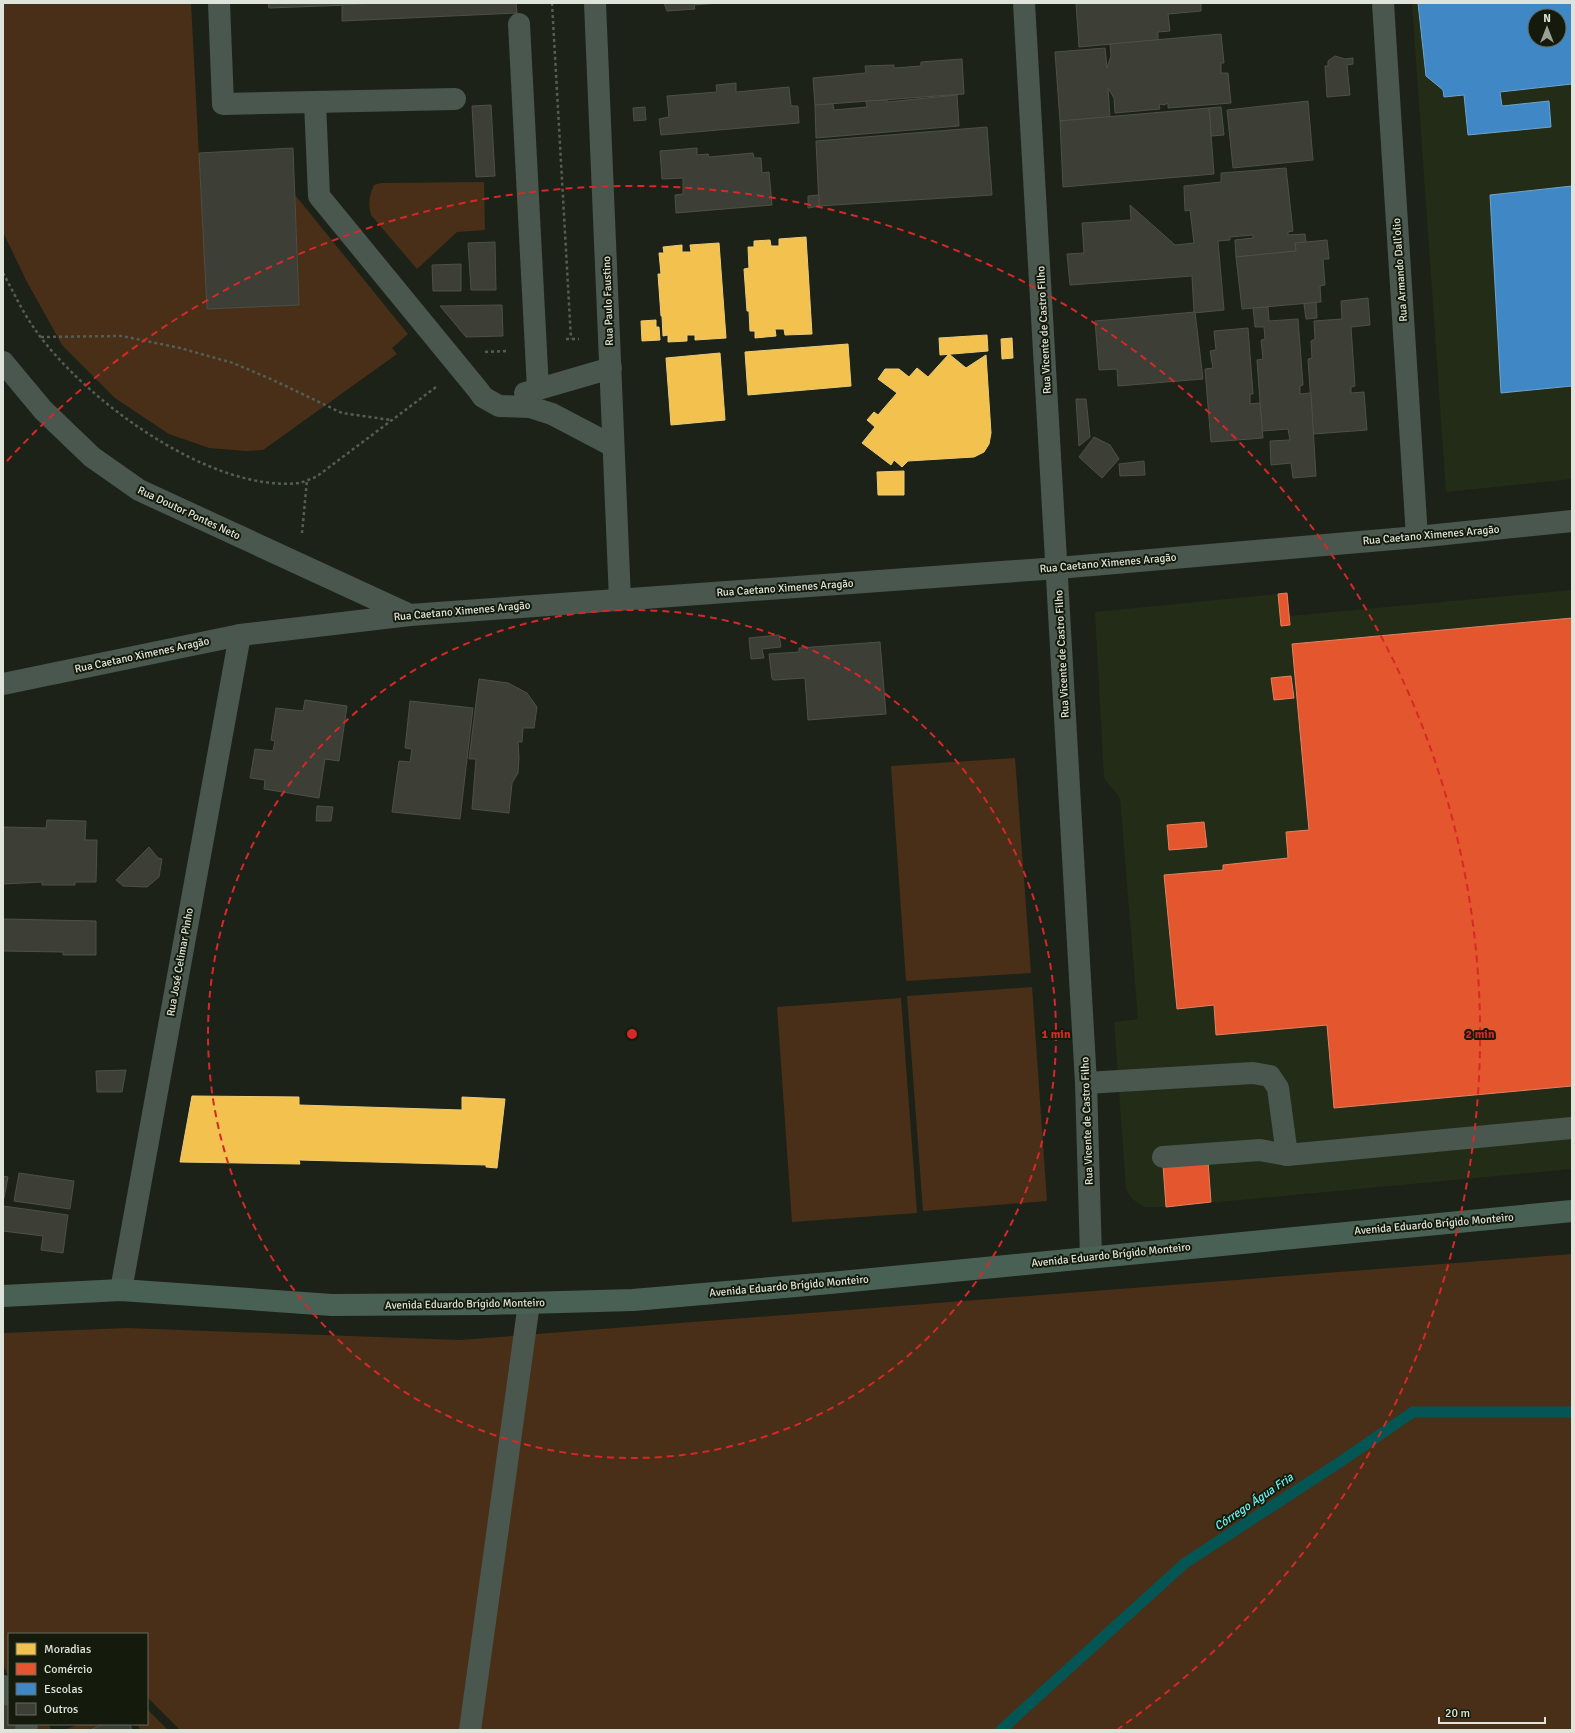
<svg xmlns="http://www.w3.org/2000/svg" width="1575" height="1733" font-family="Signika,sans-serif">
<rect width="100%" height="100%" fill="#1d2218"/>
<g fill="#232c17" fill-rule="evenodd">
<path d="M 1412,3 L 1572,3 L 1572,479 L 1446,492 ZM 1535,16 L 1559,16 L 1559,40 L 1535,40 Z"/>
<polygon points="1572,590 1572,1169 1166,1207 1145,1207 1138,1203 1131,1198 1126,1189 1114,1022 1138,1019 1120,798 1104,778 1095,612 1287,593 1289,616"/>
</g>
<g fill="#492f17">
<polygon points="3,3 191,3 207,309 299,305 295,195 408,334 392,348 397,354 263,450 246,451 209,448 169,434 115,398 62,345 26,280 3,232"/>
<path d="M 484,182 L 485,230 L 457,232 L 417,269 L 371,215 C 368,203 369,196 374,185 L 381,183 Z"/>
<polygon points="1015,758 1031,973 906,981 891,766"/>
<polygon points="1032,987 1047,1201 923,1211 907,996"/>
<polygon points="901,998 917,1213 792,1222 777,1007"/>
<polygon points="1572,1254 1572,1730 180,1730 147,1697 147,1634 9,1634 9,1678 3,1664 3,1333 127,1328 460,1340"/>
<polygon points="147,1709 168,1730 140,1730 138,1724 147,1724"/>
<polygon points="41,1724 49,1724 51,1730 32,1730"/>
<polygon points="80,1724 111,1724 97,1730 64,1730"/>
</g>
<g fill="#f2c14e" stroke="#eccc78">
<polygon points="806,237 812,334 785,335 784,329 775,329 776,336 755,338 755,331 750,331 749,311 747,311 744,269 749,268 748,247 754,247 754,241 770,240 771,246 779,246 779,239"/>
<polygon points="719,243 726,338 695,340 695,335 687,335 687,341 668,342 668,335 663,336 662,316 661,316 658,274 661,274 659,253 664,253 663,247 682,245 682,252 691,252 690,245"/>
<polygon points="656,320 656,327 659,327 660,340 642,341 641,321"/>
<polygon points="987,335 988,351 940,355 939,338"/>
<polygon points="1012,338 1013,358 1002,359 1001,339"/>
<polygon points="848,344 851,386 748,395 745,352"/>
<polygon points="720,353 725,420 671,425 666,358"/>
<polygon points="949,354 966,368 986,355 991,433 989,444 984,452 974,457 908,461 902,467 894,460 891,465 862,443 875,427 867,420 874,412 878,415 897,393 878,379 885,369 899,369 909,377 917,368 928,377"/>
<polygon points="904,471 904,495 878,495 877,472"/>
<polygon points="192,1096 299,1097 299,1105 462,1110 462,1097 505,1099 497,1168 486,1167 486,1165 299,1160 300,1164 180,1162"/>
</g>
<g fill="#e4572e" stroke="#e28162">
<polygon points="1287,593 1290,625 1281,626 1278,594"/>
<polygon points="1572,618 1572,1086 1334,1108 1327,1025 1216,1035 1214,1005 1177,1009 1164,875 1223,870 1223,865 1288,858 1286,832 1309,830 1292,644"/>
<polygon points="1291,676 1294,698 1274,700 1271,678"/>
<polygon points="1204,822 1207,847 1169,850 1167,825"/>
<polygon points="1208,1161 1211,1202 1166,1207 1163,1165"/>
</g>
<g fill="#3f88c5" stroke="#6fa4cb" fill-rule="evenodd">
<path d="M 1418,3 L 1572,3 L 1572,84 L 1500,92 L 1502,106 L 1549,101 L 1551,127 L 1468,135 L 1464,95 L 1444,97 L 1443,90 L 1426,76 ZM 1535,16 L 1559,16 L 1559,40 L 1535,40 Z"/>
<polygon points="1572,186 1572,386 1501,393 1490,195"/>
</g>
<g fill="none" stroke-linecap="round" stroke-linejoin="round">
<polyline stroke="#045654" stroke-width="11" points="1001,1730 1185,1563 1340,1462 1413,1412 1572,1412"/>
</g>
<g fill="#3d3e36" stroke="#4e4f47">
<polygon points="268,3 375,3 375,4 269,8"/>
<polygon points="375,3 516,3 517,13 342,21 342,5"/>
<polygon points="664,3 718,3 694,5 695,9 667,11"/>
<polygon points="1076,3 1201,3 1201,11 1168,14 1170,31 1158,32 1158,40 1079,47"/>
<polygon points="1221,34 1224,63 1221,63 1221,73 1228,73 1231,103 1168,108 1168,103 1164,105 1159,104 1160,109 1115,113 1114,98 1108,88 1110,117 1060,121 1055,52 1105,48 1107,68 1111,56 1110,44"/>
<polygon points="1335,56 1345,59 1353,58 1353,64 1347,65 1350,95 1327,97 1325,66 1328,66 1328,61"/>
<polygon points="962,59 964,94 815,105 813,78 866,73 865,66 894,65 894,68 921,66 921,62"/>
<polygon points="736,83 736,92 789,87 791,106 798,106 799,123 661,135 659,119 669,117 667,96 717,92 716,85"/>
<polygon points="957,95 959,126 816,138 815,105 833,104 834,110 867,107 866,101 887,100 887,102"/>
<polygon points="1308,101 1313,160 1233,168 1227,110"/>
<polygon points="491,105 495,176 476,177 472,106"/>
<polygon points="645,107 646,120 634,121 633,108"/>
<polygon points="1221,107 1224,135 1211,136 1209,108"/>
<polygon points="1209,108 1214,174 1063,187 1060,121"/>
<polygon points="987,127 992,195 819,206 816,141"/>
<polygon points="293,148 299,305 207,309 199,153"/>
<polygon points="697,148 697,155 708,154 709,157 753,153 754,158 761,158 762,173 769,172 772,205 676,213 675,195 683,194 683,178 662,179 660,151"/>
<polygon points="1286,168 1293,231 1288,232 1288,235 1305,234 1306,242 1295,243 1296,251 1236,257 1235,240 1253,238 1253,235 1230,237 1230,240 1218,241 1224,310 1194,313 1192,276 1070,285 1067,254 1084,253 1082,223 1131,220 1130,205 1175,245 1194,243 1190,210 1185,211 1184,186 1221,182 1221,173"/>
<polygon points="819,195 819,206 808,208 808,196"/>
<polygon points="1327,240 1329,259 1323,259 1325,285 1320,286 1321,302 1242,309 1236,257 1296,251 1295,243"/>
<polygon points="495,242 496,290 471,290 468,243"/>
<polygon points="461,264 461,291 433,291 432,265"/>
<polygon points="1368,298 1370,325 1351,327 1355,386 1351,387 1351,393 1364,392 1367,430 1313,434 1308,359 1312,358 1311,341 1315,339 1314,321 1342,319 1341,301"/>
<polygon points="1316,302 1317,318 1306,319 1304,304"/>
<polygon points="502,305 503,336 466,337 440,306"/>
<polygon points="1268,307 1269,321 1298,319 1303,385 1300,386 1300,394 1311,393 1316,476 1293,478 1291,463 1271,465 1270,441 1290,440 1288,429 1262,431 1257,360 1263,359 1261,340 1265,339 1264,327 1255,327 1253,308"/>
<polygon points="1195,312 1203,379 1118,386 1117,369 1099,370 1095,321"/>
<polygon points="1248,328 1253,394 1250,394 1250,404 1260,403 1263,438 1211,442 1205,369 1213,368 1210,351 1216,350 1214,331"/>
<polygon points="1076,399 1086,399 1090,437 1079,446"/>
<polygon points="1094,437 1110,445 1119,459 1102,478 1079,457"/>
<polygon points="1144,461 1145,475 1120,476 1119,464"/>
<polygon points="779,635 781,647 762,649 764,658 751,659 749,638"/>
<polygon points="880,642 886,714 808,720 805,678 774,680 772,679 769,654 799,652 799,648"/>
<polygon points="479,679 508,683 527,693 537,707 534,728 523,728 522,742 518,742 519,758 518,773 512,783 509,813 472,809 476,759 469,759"/>
<polygon points="305,700 347,706 339,761 325,759 319,798 264,789 265,780 250,778 255,749 273,751 275,741 271,740 276,708 303,711"/>
<polygon points="410,701 473,708 460,819 392,812 399,761 410,762 412,749 405,748"/>
<polygon points="317,806 333,807 331,821 316,821"/>
<polygon points="47,820 86,821 85,840 97,840 96,882 75,882 75,885 42,885 42,882 3,884 3,827 46,828"/>
<polygon points="149,847 158,858 162,859 159,877 147,887 123,886 116,880"/>
<polygon points="3,919 96,921 96,955 63,955 63,952 3,951"/>
<polygon points="126,1070 122,1092 97,1092 96,1071"/>
<polygon points="19,1173 74,1181 70,1209 14,1201"/>
<polygon points="3,1176 8,1177 4,1198 3,1198"/>
<polygon points="3,1206 68,1215 63,1253 41,1250 43,1236 3,1231"/>
<polygon points="3,1693 9,1701 9,1724 23,1724 20,1730 3,1730"/>
<polygon points="104,1724 130,1724 132,1730 90,1730"/>
</g>
<g fill="none" stroke-linecap="round" stroke-linejoin="round">
<g stroke="#535e56" stroke-width="2.5" stroke-dasharray="3 3" stroke-linecap="butt">
<polyline points="552,3 571,339"/>
<path d="M 3,273 C 13,291 22,311 34,328 C 82,398 210,493 299,483 C 304,482 310,479 316,477 L 436,387"/>
<polyline points="41,337 122,336 180,348 233,363 273,380 342,413 391,420"/>
<polyline points="566,339 579,339"/>
<polyline points="485,352 506,351"/>
<polyline points="302,533 307,480"/>
</g>
<g stroke="#49574e" stroke-width="22">
<polyline points="219,3 223,104 455,99"/>
<polyline points="595,3 620,600"/>
<polyline points="1024,3 1086,1083 1091,1257"/>
<polyline points="1383,3 1417,537"/>
<polyline points="519,24 538,389"/>
<polyline points="315,102 319,196 478,390 483,397 499,406 530,407 552,414 613,446"/>
<polyline points="3,362 43,410 92,457 139,490 410,615"/>
<polyline points="525,393 611,368"/>
<polyline points="3,684 240,635 410,615 1058,568 1417,537 1572,521"/>
<polyline points="1086,1083 1253,1073 1270,1076 1278,1088 1287,1155"/>
<polyline points="1163,1157 1260,1150 1287,1155 1572,1128"/>
<polyline points="121,1290 240,635"/>
<polyline points="4,1686 9,1695"/>
<polyline points="26,1730 27,1724"/>
<polyline points="470,1730 529,1303"/>
</g>
<polyline stroke="#496154" stroke-width="22" points="3,1296 121,1290 332,1305 486,1304 633,1300 830,1283 1572,1211"/>
</g>
<g fill="none" stroke="#d62828" stroke-width="2" stroke-dasharray="7 5">
<circle cx="632" cy="1034" r="424"/>
<path d="M7 461A848 848 0 1 1 1118 1729"/>
</g>
<g text-anchor="middle" dominant-baseline="central" stroke-width="4" stroke-linejoin="round" paint-order="stroke">
<g font-size="11" fill="#dfe4da" stroke="#151b0c">
<text transform="translate(1400 270) rotate(-94)">Rua Armando Dall'olio</text>
<text transform="translate(608 301) rotate(-92)">Rua Paulo Faustino</text>
<text transform="translate(1044 330) rotate(-93)">Rua Vicente de Castro Filho</text>
<text transform="translate(189 513) rotate(25)">Rua Doutor Pontes Neto</text>
<text transform="translate(1431 535) rotate(-5)">Rua Caetano Ximenes Aragão</text>
<text transform="translate(1108 563) rotate(-5)">Rua Caetano Ximenes Aragão</text>
<text transform="translate(785 588) rotate(-4)">Rua Caetano Ximenes Aragão</text>
<text transform="translate(462 611) rotate(-5)">Rua Caetano Ximenes Aragão</text>
<text transform="translate(1062 654) rotate(-93)">Rua Vicente de Castro Filho</text>
<text transform="translate(142 655) rotate(-12)">Rua Caetano Ximenes Aragão</text>
<text transform="translate(180 962) rotate(-80)">Rua José Celimar Pinho</text>
<text transform="translate(1087 1121) rotate(-92)">Rua Vicente de Castro Filho</text>
<text transform="translate(1434 1224) rotate(-5)">Avenida Eduardo Brígido Monteiro</text>
<text transform="translate(1111 1255) rotate(-6)">Avenida Eduardo Brígido Monteiro</text>
<text transform="translate(789 1286) rotate(-5)">Avenida Eduardo Brígido Monteiro</text>
<text transform="translate(465 1304) rotate(-1)">Avenida Eduardo Brígido Monteiro</text>
</g>
<g font-size="12" font-style="italic" fill="#68f4f0" stroke="#151b0c">
<text transform="translate(1254 1502) rotate(-34)">Córrego Água Fria</text>
</g>
</g>
<circle cx="632" cy="1034" r="6" fill="#d62828" stroke="#151b0c" stroke-width="2"/>
<g font-size="12" text-anchor="middle" font-weight="bold" fill="#d62828" stroke="#151b0c" stroke-width="4" stroke-linejoin="round" paint-order="stroke">
<text x="1056" y="1038">1 min</text>
<text x="1480" y="1038">2 min</text>
</g>
<rect width="1575" height="1733" fill="none" stroke="#dfe4da" stroke-width="8"/>
<rect x="8" y="1633" width="140" height="92" fill="#151b0c" stroke="#666b5e"/>
<rect x="16" y="1643" width="20" height="12" fill="#f2c14e" stroke="#666b5e"/>
<text x="44" y="1653" font-size="12" fill="#dfe4da">Moradias</text>
<rect x="16" y="1663" width="20" height="12" fill="#e4572e" stroke="#666b5e"/>
<text x="44" y="1673" font-size="12" fill="#dfe4da">Comércio</text>
<rect x="16" y="1683" width="20" height="12" fill="#3f88c5" stroke="#666b5e"/>
<text x="44" y="1693" font-size="12" fill="#dfe4da">Escolas</text>
<rect x="16" y="1703" width="20" height="12" fill="#3d3e36" stroke="#666b5e"/>
<text x="44" y="1713" font-size="12" fill="#dfe4da">Outros</text>
<g transform="translate(1547 28)"><circle r="19" fill="#151b0c" stroke="#666b5e"/>
<path d="M0-3L7 15L0 10L-7 15Z" fill="#9ba096"/>
<text y="-6" font-size="11" font-weight="bold" text-anchor="middle" fill="#dfe4da">N</text>
</g>
<path d="M1439 1717v6h106v-6" fill="none" stroke="#dfe4da" stroke-width="2"/>
<text x="1445" y="1717" font-size="12" fill="#dfe4da" stroke="#151b0c" stroke-width="3" paint-order="stroke">20 m</text>
</svg>
